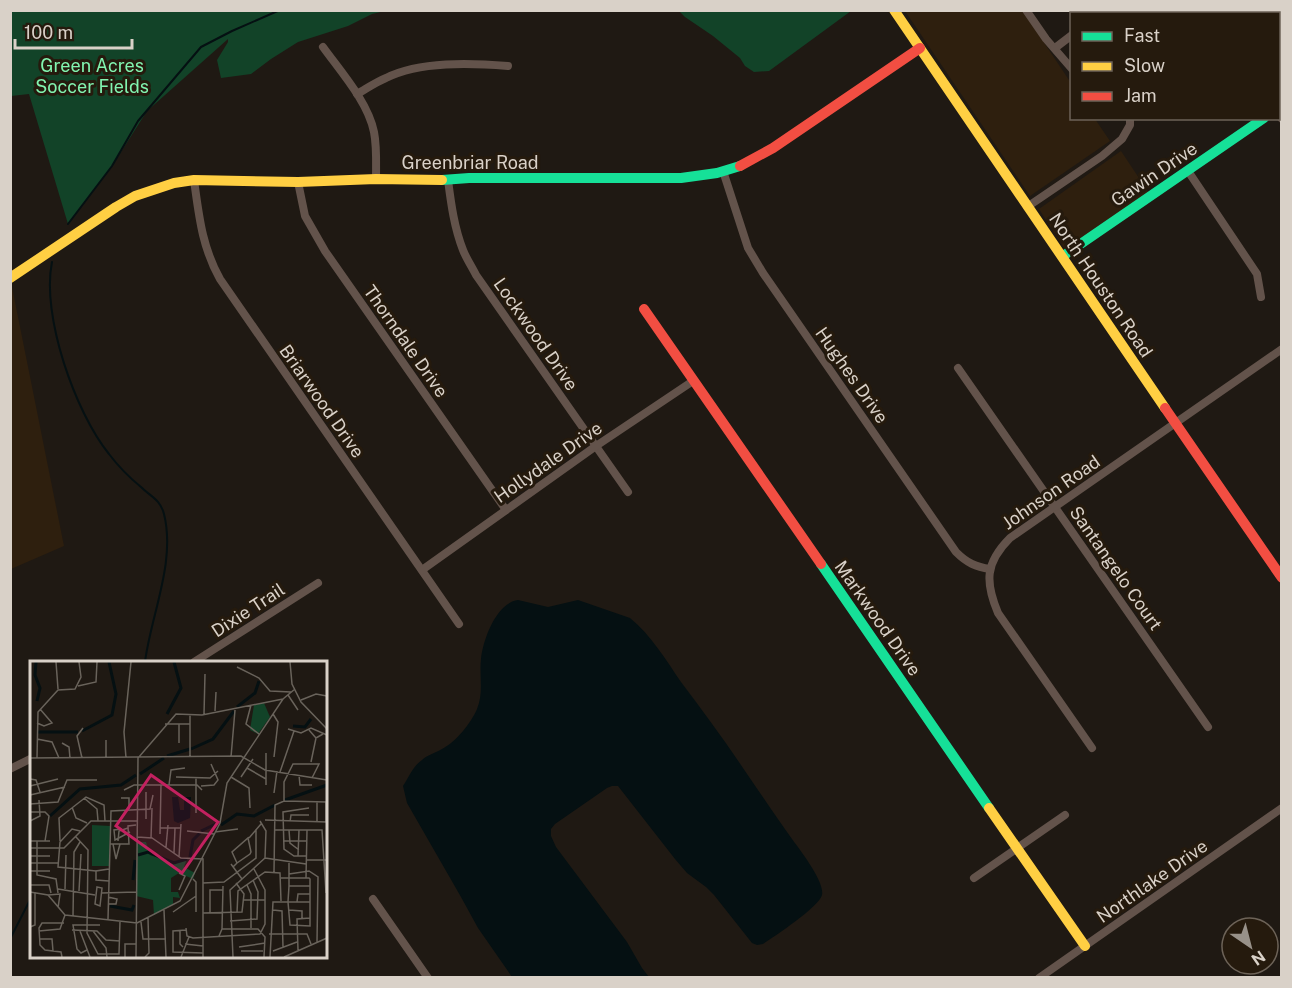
<svg xmlns="http://www.w3.org/2000/svg" width="1292" height="988" font-family="'Public Sans',sans-serif">
<rect width="100%" height="100%" fill="#1f1913"/>
<g fill="#2e1f0e">
<polygon points="905,11 1023,11 1071,83 1072,118 1095,119 1110,141 1030,196"/>
<polygon points="1121,151 1149,193 1066,251 1039,209"/>
<polygon points="10,277 64,546 11,569 10,569"/>
</g>
<g fill="#124328">
<polygon points="10,11 11,10 385,11 372,14 348,26 298,42 271,59 251,74 221,78 217,60 228,42 228,39 147,111 112,166 68,224 29,94 11,96"/>
<polygon points="679,11 851,11 769,71 754,72 745,66 740,58 713,36 685,17"/>
</g>
<path fill="#051012" d="M 518,600 L 548,607 L 578,600 L 630,618 C 651,635 666,660 681,682 C 703,711 725,741 745,771 C 761,794 776,817 792,839 C 800,850 825,882 822,895 C 819,907 775,936 763,944 L 757,945 L 752,943 L 714,895 L 706,887 L 687,873 L 675,859 L 618,786 L 612,786 L 607,788 L 555,824 L 551,829 L 551,836 L 556,847 L 627,942 L 642,968 L 649,977 L 512,977 L 478,928 L 461,897 L 407,803 L 403,786 C 409,777 413,766 422,760 C 427,755 435,753 442,749 C 456,742 471,723 477,709 C 484,692 479,676 481,659 C 483,640 496,603 518,600 Z"/>
<g fill="none" stroke-linecap="round" stroke-linejoin="round">
<g stroke="#051012" stroke-width="2">
<polyline points="68,224 112,166 138,121 201,47 232,31 280,10"/>
<path d="M 52,262 C 41,315 75,412 109,454 C 118,466 130,478 141,487 C 151,497 160,499 164,514 C 176,562 151,615 145,662"/>
<polyline points="10,939 32,896"/>
</g>
<g stroke="#63534b" stroke-width="8">
<polyline points="1026,10 1046,39 1072,69"/>
<polyline points="1207,10 1215,10"/>
<polyline points="1100,14 1104,10"/>
<polyline points="1191,14 1193,10"/>
<path d="M 323,47 C 341,72 368,102 374,132 C 377,147 376,163 376,179"/>
<polyline points="1055,48 1072,35"/>
<path d="M 357,94 C 366,89 376,82 386,78 C 420,61 471,63 508,66"/>
<polyline points="1278,114 1282,119"/>
<path d="M 723,171 L 748,248 L 763,273 L 956,552 C 967,563 976,567 990,569"/>
<polyline points="1188,171 1257,274 1261,297"/>
<path d="M 194,180 C 199,216 202,247 220,279 L 459,624"/>
<path d="M 448,180 C 451,203 454,227 463,250 C 466,258 472,267 476,275 L 628,492"/>
<polyline points="298,182 305,216 325,251 506,510"/>
<polyline points="1027,207 1102,156 1122,139 1130,125 1130,118"/>
<polyline points="958,368 1208,727"/>
<polyline points="422,570 596,446 693,381"/>
<polyline points="194,662 318,583"/>
<path d="M 1092,748 L 998,613 C 985,582 985,563 1010,538 L 1282,349"/>
<polyline points="10,769 32,758"/>
<polyline points="974,878 1065,815"/>
<polyline points="373,899 428,978"/>
<polyline points="1039,978 1282,808"/>
</g>
<g stroke="#16e098" stroke-width="10">
<polyline points="442,180 469,178 681,178 717,173 740,166"/>
<polyline points="1063,256 1264,118"/>
<polyline points="821,564 989,808"/>
</g>
<g stroke="#ffcf43" stroke-width="10">
<polyline points="894,10 1165,408"/>
<polyline points="1278,108 1282,106"/>
<polyline points="10,278 116,207 135,196 174,183 194,180 298,182 376,179 442,180"/>
<polyline points="989,808 1085,946"/>
</g>
<g stroke="#f24e42" stroke-width="10">
<polyline points="740,166 773,148 920,48"/>
<polyline points="644,309 821,564"/>
<polyline points="1165,408 1282,578"/>
</g>
</g>
<g text-anchor="middle" dominant-baseline="central" stroke-width="6" stroke-linejoin="round" paint-order="stroke">
<g font-size="18" fill="#82f4b0" stroke="#251a0d">
<text x="92" y="65">Green Acres<tspan x="92" dy="21">Soccer Fields</tspan></text>
</g>
<g font-size="18" fill="#d9d1c8" stroke="#251a0d">
<text x="470" y="162">Greenbriar Road</text>
<text transform="translate(1154 174) rotate(-34)">Gawin Drive</text>
<text transform="translate(1101 285) rotate(56)">North Houston Road</text>
<text transform="translate(536 334) rotate(55)">Lockwood Drive</text>
<text transform="translate(406 341) rotate(55)">Thorndale Drive</text>
<text transform="translate(852 375) rotate(55)">Hughes Drive</text>
<text transform="translate(322 401) rotate(55)">Briarwood Drive</text>
<text transform="translate(548 462) rotate(-35)">Hollydale Drive</text>
<text transform="translate(1051 492) rotate(-35)">Johnson Road</text>
<text transform="translate(1116 568) rotate(55)">Santangelo Court</text>
<text transform="translate(248 610) rotate(-33)">Dixie Trail</text>
<text transform="translate(878 618) rotate(55)">Markwood Drive</text>
<text transform="translate(1152 881) rotate(-35)">Northlake Drive</text>
</g>
</g>
<g transform="translate(30 661)">
<rect width="297" height="297" fill="#1f1913"/>
<path d="M 234,42 L 240,56 L 228,73 L 220,69 L 224,44 ZM 62,164 L 80,165 L 79,205 L 62,205 ZM 108,181 L 116,181 L 120,194 L 144,202 L 157,198 L 154,206 L 165,212 L 163,218 L 149,212 L 141,217 L 141,231 L 148,231 L 150,237 L 143,236 L 143,243 L 124,254 L 123,239 L 106,235 Z" fill="#124328"/>
<path d="M 142,136 L 148,136 L 150,149 L 154,149 L 154,136 L 161,136 L 160,157 L 148,162 L 144,160 Z" fill="#051012"/>
<path fill="none" stroke="#051012" stroke-width="3" d="M 6,1 L 5,14 L 10,27 L 7,40M 207,46 L 225,32 L 229,20M 137,53 L 151,27 L 144,1M 263,65 L 275,66 L 281,58M 52,70 L 82,54 L 86,33 L 79,1M 8,71 L 48,71M 161,88 L 183,78 L 204,50M 137,95 L 160,88M 110,113 L 134,97M 255,139 L 297,124M 20,155 L 50,128 L 91,124 L 106,114M 191,164 L 207,153 L 224,155 L 245,144M 171,170 L 188,162M 108,194 L 118,191 L 144,202 L 157,198M 160,196 L 163,179 L 170,172M 103,219 L 105,199M 80,245 L 102,249 L 104,244"/>
<path fill="none" stroke="#69635b" stroke-width="1.5" d="M 26,1 L 28,28M 260,1 L 262,23 L 271,41 L 297,68M 207,6 L 229,17 L 240,30 L 261,31M 48,25 L 66,21 L 67,1M 258,34 L 268,49M 271,39 L 286,33 L 297,35M 221,44 L 216,63 L 229,73M 185,50 L 186,31M 174,53 L 175,13M 243,53 L 248,61 L 244,96M 160,54 L 160,96M 7,62 L 14,65 L 22,62 L 10,48M 135,63 L 160,63M 149,63 L 149,82M 258,68 L 271,72 L 281,67 L 297,74M 279,69 L 286,77 L 293,73M 7,78 L 22,81 L 29,97M 32,82 L 39,86 L 40,97M 236,92 L 236,124M 201,96 L 205,49M 0,97 L 211,95 L 235,109 L 297,119M 7,97 L 8,51 L 28,29 L 45,28 L 51,16 L 49,1M 52,97 L 47,75 L 53,67M 76,97 L 76,79M 96,97 L 94,71 L 101,1M 281,101 L 286,77M 217,107 L 236,118M 250,111 L 264,70M 269,114 L 270,124 L 282,124M 146,116 L 180,117 L 188,110M 201,116 L 219,127 L 220,147M 211,116 L 223,98M 166,117 L 166,152M 0,118 L 6,119 L 10,131M 139,124 L 141,109 L 155,107M 0,125 L 28,118M 171,125 L 184,124 L 188,119 L 181,103M 94,129 L 104,124 L 167,124 L 172,129M 244,132 L 247,110M 0,134 L 35,126M 54,137 L 67,148 L 68,160M 91,137 L 99,137 L 99,148M 254,140 L 254,121 L 263,103 L 289,103 L 282,117M 0,143 L 28,141 L 37,119 L 67,119M 42,146 L 46,157 L 57,162M 0,151 L 15,151 L 19,155 L 15,180M 116,158 L 116,131M 235,159 L 297,161M 0,160 L 10,155 L 9,139M 260,161 L 261,154 L 279,154M 287,161 L 287,141M 296,161 L 296,141M 130,167 L 151,167M 91,168 L 84,169 L 85,179 L 100,171M 244,169 L 292,169 L 296,232M 259,169 L 260,182 L 269,189M 50,170 L 42,168 L 30,181 L 28,206 L 66,210M 157,170 L 184,173M 185,171 L 208,168M 130,173 L 131,124M 46,176 L 58,189 L 57,272 L 68,293 L 89,293 L 90,260M 107,176 L 122,177 L 151,197 L 173,198 L 173,296M 121,177 L 122,147M 219,177 L 231,163M 0,180 L 20,180M 7,180 L 7,214 L 26,218 L 28,232M 30,180 L 29,157 L 56,136 L 74,144 L 75,160M 88,180 L 89,170 L 98,167M 253,180 L 277,180M 80,183 L 99,183 L 98,165 L 106,164M 83,183 L 86,198 L 90,183M 136,186 L 138,164M 0,187 L 34,187 L 61,160 L 107,160M 144,192 L 145,167M 0,195 L 20,195M 268,195 L 269,169M 276,195 L 264,195 L 254,188 L 253,151 L 279,147M 149,196 L 151,163M 235,197 L 276,203M 276,199 L 297,199M 0,202 L 28,202M 201,203 L 212,218M 203,206 L 207,202 L 220,193 L 221,191 L 218,177 L 202,191 L 207,202M 0,210 L 20,210M 244,211 L 245,144 L 254,140 L 297,141M 259,213 L 279,210 L 288,216 L 287,281M 251,217 L 279,217 L 280,218 L 280,265 L 260,264 L 258,241 L 259,225 L 259,202M 276,217 L 277,169M 163,218 L 166,221 L 166,251M 79,220 L 66,219 L 66,210 L 79,208M 173,222 L 194,221 L 226,197 L 226,168M 0,224 L 19,224 L 21,232M 217,224 L 221,233 L 221,267M 259,225 L 280,225M 67,226 L 72,227 L 70,245 L 65,243 ZM 28,228 L 65,234M 35,228 L 36,194M 149,229 L 155,215 L 149,212M 49,230 L 51,193M 0,231 L 18,234 L 35,254 L 107,262 L 150,240 L 190,162 L 197,122 L 253,38 L 265,28M 72,232 L 106,231M 18,234 L 30,233 L 28,247M 214,239 L 235,239M 267,241 L 268,233 L 280,233M 78,243 L 86,243 L 87,238 L 78,236M 134,249 L 136,296M 243,249 L 252,250 L 253,286M 259,249 L 272,250 L 272,257M 143,251 L 166,235M 173,252 L 212,251 L 214,233 L 206,222M 180,252 L 180,229 L 193,229M 207,252 L 208,230 L 235,211 L 250,212 L 251,240M 43,255 L 44,191 L 50,181M 78,258 L 81,150 L 120,148 L 123,134M 200,260 L 227,258 L 228,231 L 223,219M 111,261 L 113,278 L 136,278M 0,266 L 5,264 L 5,231M 156,267 L 157,275 L 163,277 L 230,273 L 235,263 L 235,229 L 224,208M 192,268 L 193,225M 42,269 L 67,270 L 76,279 L 90,280M 150,269 L 150,283 L 153,286M 156,269 L 143,270 L 143,291 L 173,292M 9,270 L 30,268 L 35,254M 50,270 L 60,296M 63,270 L 76,287 L 77,296M 239,273 L 277,273 L 281,283M 189,275 L 192,268 L 228,268 L 235,276 L 234,296M 9,278 L 22,278 L 23,290M 155,283 L 173,285M 209,286 L 235,282M 57,289 L 51,292 L 47,288 L 43,264 L 70,264M 268,289 L 267,258 L 280,257M 211,290 L 233,290M 243,290 L 267,281M 32,296 L 31,291 L 15,289 L 10,284 L 9,267 L 12,262 L 34,262M 95,296 L 95,283 L 106,283M 106,296 L 108,97 L 146,53 L 172,54 L 253,38M 115,296 L 119,292 L 118,257M 151,296 L 159,276M 203,296 L 200,229 L 235,197 L 236,170 L 230,160M 240,296 L 243,241 L 280,241M 254,296 L 297,277"/>
<path fill="#c32160" fill-opacity="0.15" stroke="#c32160" stroke-width="3" d="M 121,114 L 188,161 L 152,212 L 86,165 Z"/>
<rect width="297" height="297" fill="none" stroke="#d9d1c8" stroke-width="3"/>
</g>
<rect width="1292" height="988" fill="none" stroke="#d9d1c8" stroke-width="24"/>
<rect x="1070" y="12" width="210" height="108" fill="#251a0d" stroke="#6d6358" stroke-width="1.5"/>
<rect x="1082" y="32" width="30" height="9" fill="#16e098" stroke="#6d6358" stroke-width="1.5"/>
<text x="1124" y="42" font-size="18" fill="#d9d1c8">Fast</text>
<rect x="1082" y="62" width="30" height="9" fill="#ffcf43" stroke="#6d6358" stroke-width="1.5"/>
<text x="1124" y="72" font-size="18" fill="#d9d1c8">Slow</text>
<rect x="1082" y="92" width="30" height="9" fill="#f24e42" stroke="#6d6358" stroke-width="1.5"/>
<text x="1124" y="102" font-size="18" fill="#d9d1c8">Jam</text>
<g transform="translate(1250 946) rotate(145)"><circle r="28" fill="#251a0d" stroke="#6d6358" stroke-width="1.5"/>
<path d="M0-4.5L10 22L0 15L-10 22Z" fill="#989189"/>
<text y="-9" font-size="16" font-weight="bold" text-anchor="middle" fill="#d9d1c8">N</text>
</g>
<path d="M15 39v9h117v-9" fill="none" stroke="#d9d1c8" stroke-width="3"/>
<text x="24" y="39" font-size="18" fill="#d9d1c8" stroke="#251a0d" stroke-width="4.5" paint-order="stroke">100 m</text>
</svg>
